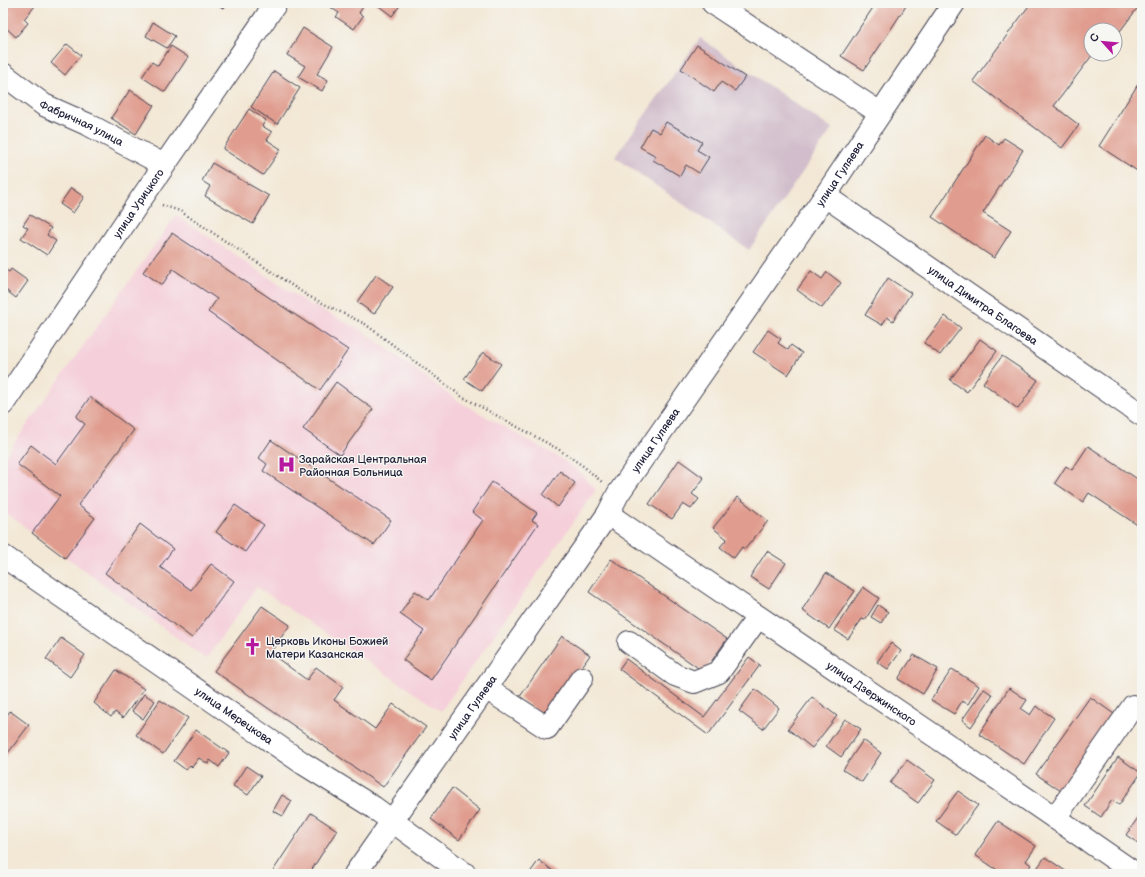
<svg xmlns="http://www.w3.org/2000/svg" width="1145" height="877" font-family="'Balsamiq Sans',sans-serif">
<rect width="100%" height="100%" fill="#f6f6f2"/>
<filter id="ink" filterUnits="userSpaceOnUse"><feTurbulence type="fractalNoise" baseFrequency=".025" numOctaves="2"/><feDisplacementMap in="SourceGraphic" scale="8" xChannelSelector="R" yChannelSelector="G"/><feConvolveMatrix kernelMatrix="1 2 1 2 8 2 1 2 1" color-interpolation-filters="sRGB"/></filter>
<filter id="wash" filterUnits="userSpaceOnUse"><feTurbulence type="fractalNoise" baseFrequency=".012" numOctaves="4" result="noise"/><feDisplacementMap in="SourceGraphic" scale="16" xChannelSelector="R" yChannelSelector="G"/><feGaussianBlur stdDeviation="0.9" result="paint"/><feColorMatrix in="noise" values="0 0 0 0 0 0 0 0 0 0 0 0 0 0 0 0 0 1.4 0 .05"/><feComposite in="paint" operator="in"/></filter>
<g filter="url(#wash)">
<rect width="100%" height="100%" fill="#f3e8d6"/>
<polygon fill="#f5cfda" points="176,215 305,302 360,329 458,401 555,455 578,470 596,490 441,711 257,587 206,659 3,511 3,459"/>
<polygon fill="#d1bdcb" points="700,38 832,129 749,250 615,157"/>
<g id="blocks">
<g fill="#e09d8f">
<polygon points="6,3 32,3 35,6 24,19 28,23 16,37 3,25 3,7"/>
<polygon points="215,3 226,3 223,8"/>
<polygon points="324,3 361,3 364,5 359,13 363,16 354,29 336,17 339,13"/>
<polygon points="375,3 402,3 392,16"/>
<polygon points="876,3 908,3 864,70 841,56"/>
<polygon points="1031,3 1135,3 1139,6 1117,35 1115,34 1115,30 1091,30 1091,54 1093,54 1054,106 1079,125 1062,148 973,81"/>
<polygon points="153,22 175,36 167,48 146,36"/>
<polygon points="303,28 333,47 317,74 328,80 322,91 298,77 305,66 287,55"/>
<polygon points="67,44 81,55 65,75 51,63"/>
<polygon points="697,45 745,77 735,91 721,82 714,92 681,69"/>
<polygon points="171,46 188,57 165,92 142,77 152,62 158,66"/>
<polygon points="274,71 300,88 277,124 251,107"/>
<polygon points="1142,78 1142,174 1099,146"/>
<polygon points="130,90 154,105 136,134 111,118"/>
<polygon points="249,109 266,120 262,126 272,132 267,140 281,149 263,175 223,149"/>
<polygon points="666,122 702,142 697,150 709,157 699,173 686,165 680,176 653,160 656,156 640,147 651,128 660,133"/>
<polygon points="985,135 999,145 1004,138 1023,150 983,213 1011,231 994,258 932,217"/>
<polygon points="212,163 269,196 253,224 205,196 210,186 202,181"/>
<polygon points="71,188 84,197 73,213 60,204"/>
<polygon points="30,215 51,228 47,235 56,241 47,255 21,238 28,228 23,225"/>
<polygon points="172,233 348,350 320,390 208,312 217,299 173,269 162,285 143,272"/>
<polygon points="3,268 9,272 11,269 28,281 16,298 3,288"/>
<polygon points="811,271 822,279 827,272 841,283 822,308 797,290"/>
<polygon points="376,275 393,287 374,314 357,302"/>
<polygon points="888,278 911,293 893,321 887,317 882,325 865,315"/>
<polygon points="945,316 961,328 940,355 924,343"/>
<polygon points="768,330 781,339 778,343 788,350 791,345 802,353 788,375 753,352"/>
<polygon points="980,339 997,351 967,392 950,380"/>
<polygon points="483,352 501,364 482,391 464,379"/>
<polygon points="1002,356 1038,380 1018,409 983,383"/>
<polygon points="336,382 373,409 340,455 303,429"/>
<polygon points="90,397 134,430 78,505 95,518 65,558 32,533 60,496 17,464 31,445 56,464 85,424 76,417"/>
<polygon points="271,440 391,520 374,545 263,471 267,464 259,458"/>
<polygon points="1088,446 1142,482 1142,528 1089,493 1083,502 1055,483 1066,466 1072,470"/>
<polygon points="679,460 704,478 692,494 699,499 691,509 683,504 672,519 649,504"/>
<polygon points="560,471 575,483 558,507 543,495"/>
<polygon points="492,482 537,513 532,520 538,524 431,680 403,660 424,631 400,614 415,591 429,600 483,520 472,512"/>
<polygon points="738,497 768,521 745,549 742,547 734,558 720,547 727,539 713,528"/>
<polygon points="235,505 264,525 245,552 216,532"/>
<polygon points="140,524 173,549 160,567 191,590 211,564 234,581 192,638 105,573"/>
<polygon points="767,551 786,563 769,589 750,577"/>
<polygon points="611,559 727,639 704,672 589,592"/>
<polygon points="826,573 855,591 829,629 802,610"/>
<polygon points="863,587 879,598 865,620 862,619 848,639 834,630"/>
<polygon points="878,605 888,612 881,623 871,617"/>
<polygon points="262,606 290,625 270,653 307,680 316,667 343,687 334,700 375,729 393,704 426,727 383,787 214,671"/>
<polygon points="562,636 590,655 547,718 519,698"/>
<polygon points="61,638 85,655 70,677 46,659"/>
<polygon points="891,643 901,651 888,669 877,662"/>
<polygon points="914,655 938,669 923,694 898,679"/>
<polygon points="749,657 760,665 708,735 619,669 626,659 704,717"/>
<polygon points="952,669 979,686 968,704 962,701 954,714 931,700"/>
<polygon points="116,670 144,689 123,718 115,712 111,717 94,703"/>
<polygon points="1009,688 1027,700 1021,709 1030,715 1036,706 1054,718 1024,764 979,734"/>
<polygon points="755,689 779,708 763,729 739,711"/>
<polygon points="984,689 993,695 971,727 962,720"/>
<polygon points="144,694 155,701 143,719 132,711"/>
<polygon points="812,697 837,716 812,748 788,729"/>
<polygon points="1090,697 1114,714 1061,791 1036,774"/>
<polygon points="160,700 188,718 163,754 136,735"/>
<polygon points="10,711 29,725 5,757 3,756 3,721"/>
<polygon points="845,719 861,729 841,757 826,746"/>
<polygon points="196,730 229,753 219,767 210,760 208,764 199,758 192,767 190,765 186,770 174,761"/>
<polygon points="863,740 881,753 862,782 843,770"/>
<polygon points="1118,757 1141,773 1119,805 1112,800 1101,817 1085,806"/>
<polygon points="907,760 935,780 918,803 890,783"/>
<polygon points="246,766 261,776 248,795 233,786"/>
<polygon points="452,788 480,810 459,840 431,819"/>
<polygon points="958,791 978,805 956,835 936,821"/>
<polygon points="282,795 292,801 283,816 273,811"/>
<polygon points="1142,812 1142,846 1126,835"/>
<polygon points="311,813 337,830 309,874 271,874"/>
<polygon points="998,821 1036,846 1026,861 1031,865 1025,874 1003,874 975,855"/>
<polygon points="1045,857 1070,874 1033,874"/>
<polygon points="539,860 557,874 529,874"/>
</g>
</g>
</g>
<g filter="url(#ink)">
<use href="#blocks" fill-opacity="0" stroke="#414052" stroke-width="1"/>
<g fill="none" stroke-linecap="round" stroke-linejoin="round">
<defs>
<g id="minor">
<polyline points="713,3 880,113"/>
<path id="s1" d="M 3,74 L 44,105 L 89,125 L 164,165"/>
<path id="s2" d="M 825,196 L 1142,415"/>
<path id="s3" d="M 608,514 C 783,635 961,752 1136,874"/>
<path id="s4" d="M 3,556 L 304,764 L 373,807 L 465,874"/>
<polyline points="629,642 675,675 694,682 719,672 758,617"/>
<polyline points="486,688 547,728 582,678"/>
<polyline points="1055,818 1133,706"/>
<path id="s5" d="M 355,874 L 608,514 L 618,494 L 825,196 L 954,3"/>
</g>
<g id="major">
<path id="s6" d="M 3,404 L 141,199 L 276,3"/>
</g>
</defs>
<use href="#minor" stroke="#414052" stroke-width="24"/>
<use href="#major" stroke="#414052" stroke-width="24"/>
<polyline stroke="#414052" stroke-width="2.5" stroke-dasharray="1 3" stroke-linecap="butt" points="162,205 180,211 308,296 365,324 461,396 558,449 583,466 602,482"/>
<use href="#minor" stroke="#fff" stroke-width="22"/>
<use href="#major" stroke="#fff" stroke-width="22"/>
</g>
</g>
<defs>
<symbol id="hospital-bare" viewBox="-9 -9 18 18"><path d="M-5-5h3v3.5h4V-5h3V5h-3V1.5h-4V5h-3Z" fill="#b5179e" stroke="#f6f6f2" stroke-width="2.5" paint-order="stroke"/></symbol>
<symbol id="church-bare" viewBox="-9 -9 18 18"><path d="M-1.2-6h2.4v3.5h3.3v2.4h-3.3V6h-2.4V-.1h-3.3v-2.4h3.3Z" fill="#b5179e" stroke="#f6f6f2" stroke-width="2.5" paint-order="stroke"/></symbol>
</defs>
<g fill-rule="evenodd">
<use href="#hospital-bare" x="274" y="452" width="25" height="25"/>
<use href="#church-bare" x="240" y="634" width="25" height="25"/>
</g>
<g text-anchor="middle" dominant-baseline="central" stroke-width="3" stroke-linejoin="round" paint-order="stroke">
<g font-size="11" fill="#22223b" stroke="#f6f6f2">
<text stroke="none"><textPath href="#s1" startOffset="93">Фабричная улица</textPath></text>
<text stroke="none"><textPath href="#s5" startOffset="852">улица Гуляева</textPath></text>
<text stroke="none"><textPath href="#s6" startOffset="242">улица Урицкого</textPath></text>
<text stroke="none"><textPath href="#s2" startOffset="192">улица Димитра Благоева</textPath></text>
<text stroke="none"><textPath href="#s5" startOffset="528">улица Гуляева</textPath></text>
<text stroke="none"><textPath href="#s3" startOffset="319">улица Дзержинского</textPath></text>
<text stroke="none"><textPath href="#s5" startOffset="204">улица Гуляева</textPath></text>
<text stroke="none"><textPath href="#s4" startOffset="281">улица Мерецкова</textPath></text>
</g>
<g font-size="11" fill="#22223b" stroke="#f6f6f2" text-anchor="start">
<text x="299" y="459">Зарайская Центральная<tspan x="299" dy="13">Районная Больница</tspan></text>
<text x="266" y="641">Церковь Иконы Божией<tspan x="266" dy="13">Матери Казанская</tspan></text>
</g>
</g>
<rect width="1145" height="877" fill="none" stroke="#f6f6f2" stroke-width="16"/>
<g transform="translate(1103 42) rotate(297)"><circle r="19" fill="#f6f6f2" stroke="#a1a1a9"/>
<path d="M0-3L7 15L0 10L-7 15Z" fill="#b5179e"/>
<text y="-6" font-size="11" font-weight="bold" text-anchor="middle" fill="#22223b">С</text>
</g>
</svg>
